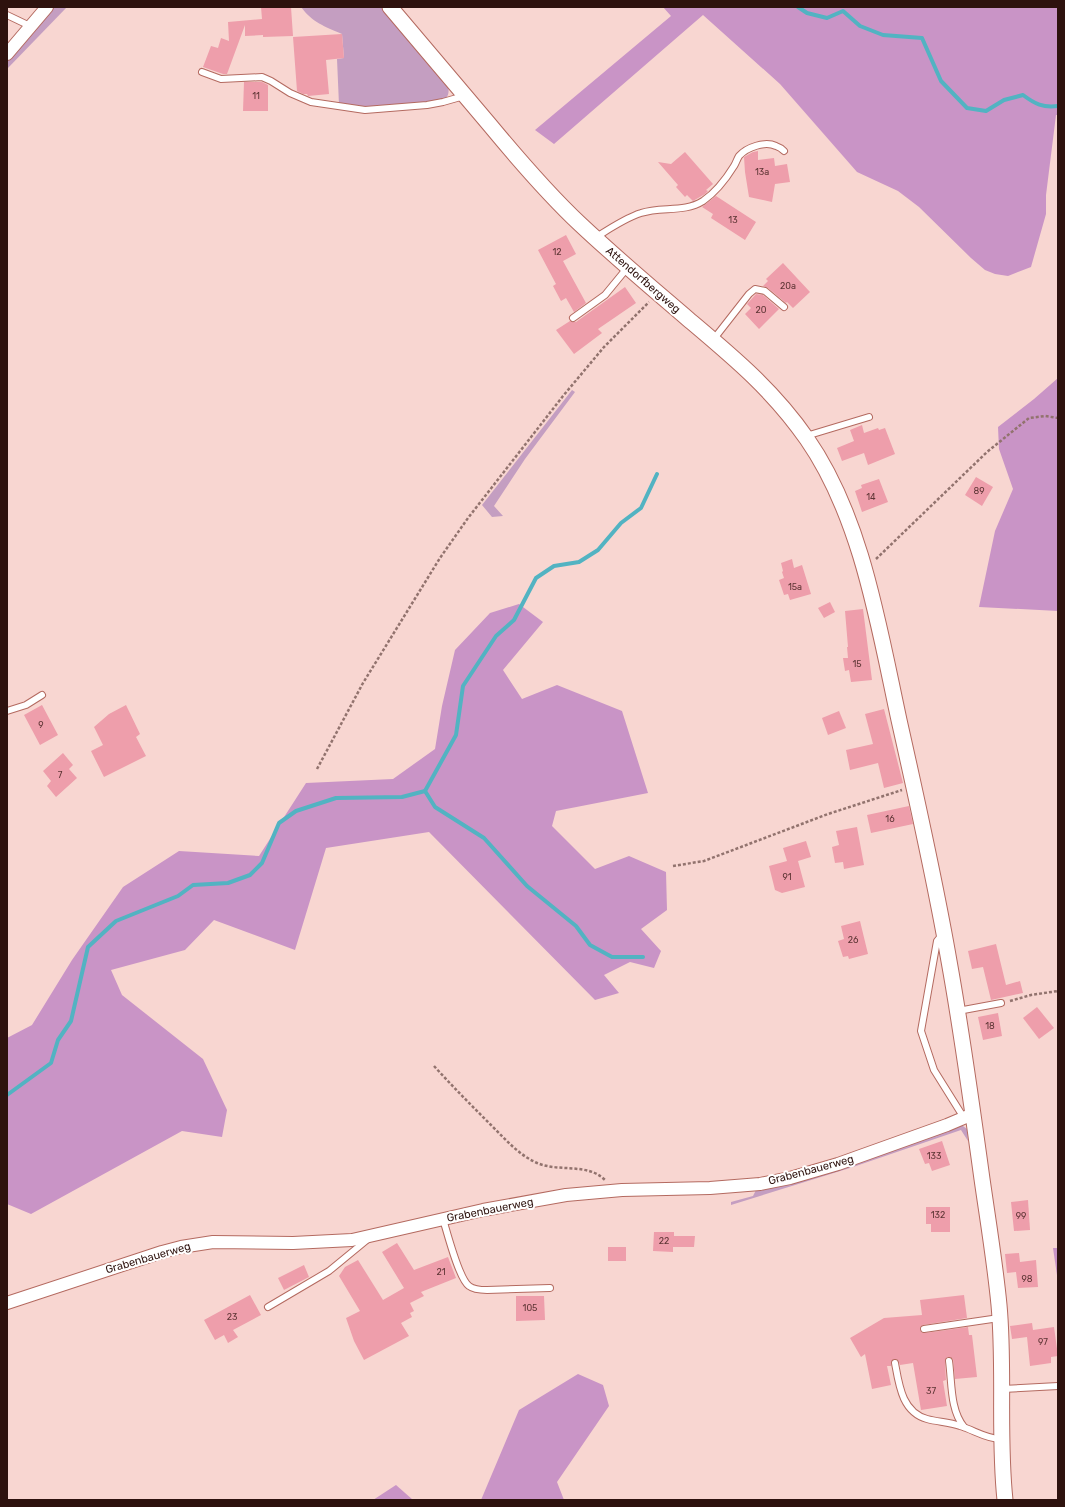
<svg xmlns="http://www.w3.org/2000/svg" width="1065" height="1507" font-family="Rubik,sans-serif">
<rect width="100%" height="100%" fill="#f8d6d1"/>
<g fill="#c49ec1">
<polygon points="53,7 67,7 7,69 7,61"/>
<path d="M 301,7 L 381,7 L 448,86 C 449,90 449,95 446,98 C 437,105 380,108 367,108 C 358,108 348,106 339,105 L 337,59 L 344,58 L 342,34 C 324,26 313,23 301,7 Z"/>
<polygon points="572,390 575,392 525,459 494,506 503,516 492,517 482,505"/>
<polygon points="959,1126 963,1126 967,1129 968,1141 961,1130 853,1167 731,1205 731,1202 753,1196 756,1190"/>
</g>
<g fill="#c994c6">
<polygon points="663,7 1058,7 1058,115 1056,115 1046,195 1046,214 1031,267 1008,276 995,274 985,270 971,258 919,207 898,191 857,172 780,84 703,15 554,144 535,130 671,16"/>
<polygon points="1058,378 1058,611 979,607 995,531 1013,489 999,449 998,427 1034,399"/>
<polygon points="519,604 543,622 503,670 522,699 557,685 622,711 648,793 556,811 552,826 595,869 629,856 666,872 667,910 641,929 661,951 654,968 630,962 604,975 619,993 595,1000 429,832 326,848 295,950 214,920 185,950 111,970 122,995 203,1059 227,1110 222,1137 182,1131 31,1214 7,1204 7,1038 32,1025 72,960 123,887 179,851 259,856 306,783 393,779 435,749 442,706 455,650 490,613"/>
<polygon points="1053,1248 1058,1248 1058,1282"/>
<polygon points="578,1374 603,1385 609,1406 557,1482 564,1500 481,1500 519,1410"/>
<polygon points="396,1485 413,1500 373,1500"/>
</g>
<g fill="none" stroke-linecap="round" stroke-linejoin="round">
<g stroke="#52b3c2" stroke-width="4">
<path d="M 798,7 L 807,13 L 827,18 L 843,11 L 860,26 L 883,35 L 922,38 L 941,81 L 967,108 L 986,111 L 1004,100 L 1023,95 C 1035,104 1043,108 1058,106"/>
<polyline points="425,791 435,807 484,838 527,886 576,926 590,945 612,957 643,957"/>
<polyline points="7,1095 51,1063 58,1040 71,1021 88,947 116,921 178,896 193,885 228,883 250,875 262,863 279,823 296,811 336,798 402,797 425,791 456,735 463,686 496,636 514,620 536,578 554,566 579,562 598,550 621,523 641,508 657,474"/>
</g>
</g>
<g fill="#ee9eab">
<polygon points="261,7 291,7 293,36 263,37 263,35 245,36 245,25 227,74 223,74 203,67 211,46 218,48 221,38 229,41 228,22 262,19"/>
<polygon points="342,34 344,58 326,60 329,94 308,96 307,94 303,94 297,91 293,37"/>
<polygon points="244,82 262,82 268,85 268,111 243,111"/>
<polygon points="758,151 758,160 774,158 775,166 787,164 790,182 775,184 772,202 749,197 745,172 744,157 753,152"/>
<polygon points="685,152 713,184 706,190 708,191 705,194 693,201 687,195 685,197 676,187 678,185 658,162 671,164"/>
<polygon points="716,196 756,222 745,240 711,218 713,214 702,207"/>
<polygon points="566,235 576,254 563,261 586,303 574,312 566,298 561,301 553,286 556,284 538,250"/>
<polygon points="783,263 810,292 793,308 787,302 786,303 768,288 763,286 768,281 766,279"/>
<polygon points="625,287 636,303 598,329 602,333 574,354 556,330 570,321 576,322"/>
<polygon points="756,294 763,295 779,309 759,329 745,314 751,308 747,304"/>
<polygon points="862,425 864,433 878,428 879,430 885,428 895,454 868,465 864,453 842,461 837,448 854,441 850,430"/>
<polygon points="976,477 993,487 982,506 965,495"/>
<polygon points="879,479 888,502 862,512 855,491 862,488 861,485"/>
<polygon points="792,559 794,568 802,565 811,594 790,600 788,594 784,595 779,580 784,578 782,572 783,571 781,563"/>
<polygon points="830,602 835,612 824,618 818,608"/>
<polygon points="863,609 872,680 851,682 849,670 845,671 843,658 848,658 847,647 848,647 845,611"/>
<polygon points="42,705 58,735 40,745 24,715"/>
<polygon points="126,705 140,734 136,737 146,756 104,777 91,751 103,745 94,727 109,714"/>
<polygon points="884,709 903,783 884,788 878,763 850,770 846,750 873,744 865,714"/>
<polygon points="839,711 846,728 828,735 822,718"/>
<polygon points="63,753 73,765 69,769 77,778 56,797 47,786 51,781 43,771"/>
<polygon points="909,806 913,824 871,833 867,815"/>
<polygon points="857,827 864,865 844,869 843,862 835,863 832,847 839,845 836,831"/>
<polygon points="806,841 811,857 798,861 805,887 782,893 775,890 769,866 787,861 783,848"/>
<polygon points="860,921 868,954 849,959 848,956 843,957 838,941 844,939 841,926"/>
<polygon points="996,944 1006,985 1020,981 1023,993 991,1000 983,967 972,969 968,951"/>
<polygon points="1037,1007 1054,1028 1039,1039 1023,1018"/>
<polygon points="998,1013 1002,1036 983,1040 978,1017"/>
<polygon points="942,1141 950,1165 932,1171 929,1163 925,1164 919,1149"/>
<polygon points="1028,1200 1030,1230 1014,1231 1011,1202"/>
<polygon points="926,1207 950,1207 950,1232 931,1232 931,1224 926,1224"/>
<polygon points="654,1232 674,1232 674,1236 695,1236 694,1247 673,1247 673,1252 653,1251"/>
<polygon points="397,1243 414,1270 448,1257 456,1278 421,1292 424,1296 410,1303 414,1311 410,1313 412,1317 401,1323 409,1336 364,1360 354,1341 346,1318 360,1311 339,1276 345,1267 358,1260 383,1300 404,1288 382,1252"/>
<rect x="608" y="1247" width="18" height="14"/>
<polygon points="1019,1253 1020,1262 1036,1260 1038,1287 1018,1288 1016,1272 1007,1273 1005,1254"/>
<polygon points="304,1265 309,1277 284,1290 278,1278"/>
<polygon points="250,1295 261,1315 233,1330 238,1337 228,1343 224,1335 215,1340 204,1320"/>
<polygon points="964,1295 967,1318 923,1325 920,1327 920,1330 922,1333 925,1333 968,1327 969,1335 972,1335 977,1377 955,1379 953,1359 950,1357 947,1357 945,1361 946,1380 943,1381 947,1406 921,1410 913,1363 900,1365 898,1360 895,1359 891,1361 891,1366 887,1366 891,1385 872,1389 865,1354 861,1357 850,1338 884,1318 922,1315 920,1300"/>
<polygon points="516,1296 544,1296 545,1320 516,1321"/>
<polygon points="1032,1323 1033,1330 1054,1327 1058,1356 1051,1357 1051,1363 1030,1366 1027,1337 1012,1339 1010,1326"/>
</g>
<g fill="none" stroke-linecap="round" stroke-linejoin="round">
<defs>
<g id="service">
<polyline points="7,15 30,26"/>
<polyline points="202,72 221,79 262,77 271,81 290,93 311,102 365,110 427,105 443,102 464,96"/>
<path d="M 595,238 C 609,229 625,218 641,213 C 661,206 684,213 703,201 C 716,192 726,179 734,166 C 736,163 737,159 739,156 C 747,147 765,141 776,146 C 779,147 782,149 784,151"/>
<polyline points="573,318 605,295 628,267"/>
<polyline points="713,340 749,294 755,289 765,291 784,307"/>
<polyline points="806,436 869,417"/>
<polyline points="7,711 26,705 42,695"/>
<polyline points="942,935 937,941 921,1031 934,1070 964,1118"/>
<polyline points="958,1011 1001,1003"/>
<path d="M 443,1219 C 447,1232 459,1279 469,1286 C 474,1290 481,1290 487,1290 L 550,1288"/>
<polyline points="268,1307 329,1271 368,1239"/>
<polyline points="924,1329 999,1318"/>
<path d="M 949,1361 C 952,1383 950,1410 964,1427"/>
<path d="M 895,1363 C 899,1385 902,1412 927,1419 C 938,1422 949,1422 960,1426 C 974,1430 986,1439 1001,1439"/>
<polyline points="1002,1389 1058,1386"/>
</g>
<g id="minor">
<polyline points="7,54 47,7"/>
<polyline points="7,1303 162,1252 181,1247 213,1242 293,1243 352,1240 483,1210 566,1195 622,1190 710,1188 760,1184 790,1178 838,1164 947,1125 973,1114"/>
</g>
<path id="tertiary" d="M 390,7 C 423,46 456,85 489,124 C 518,159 547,193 580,224 C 615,257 652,288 688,319 C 733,357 773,390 807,439 C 862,518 879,628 899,720 C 917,800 935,880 949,961 C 962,1033 972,1106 982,1179 C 988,1221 995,1263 999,1305 C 1005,1370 998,1435 1005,1500"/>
</defs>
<use href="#service" stroke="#b46a60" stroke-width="8"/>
<use href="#minor" stroke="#b46a60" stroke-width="14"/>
<use href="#tertiary" stroke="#b46a60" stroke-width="17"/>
<g stroke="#92736e" stroke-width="2.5" stroke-dasharray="3 2" stroke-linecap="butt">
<polyline points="876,559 987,452 1029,418 1045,416 1058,418"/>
<polyline points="317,769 363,683 440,558 468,518 563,396 604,347 649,302"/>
<polyline points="673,866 704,861 828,814 902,790"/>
<polyline points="1010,1001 1031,995 1058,991"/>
<path d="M 434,1066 C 453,1087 472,1106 491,1125 C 505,1139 518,1154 535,1162 C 557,1173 587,1162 605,1180"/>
</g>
<use href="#service" stroke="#fff" stroke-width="6"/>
<use href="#minor" stroke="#fff" stroke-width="12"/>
<use href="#tertiary" stroke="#fff" stroke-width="15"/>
</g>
<g text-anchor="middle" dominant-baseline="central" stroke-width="4" stroke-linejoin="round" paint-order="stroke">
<g font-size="9" fill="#5e3535">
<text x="256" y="96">11</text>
<text x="762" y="172">13a</text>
<text x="733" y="220">13</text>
<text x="557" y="252">12</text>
<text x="788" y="286">20a</text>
<text x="761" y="310">20</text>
<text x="979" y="491">89</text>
<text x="871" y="497">14</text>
<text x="795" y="587">15a</text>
<text x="857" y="664">15</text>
<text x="41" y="725">9</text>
<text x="60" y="775">7</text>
<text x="890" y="819">16</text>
<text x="787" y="877">91</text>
<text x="853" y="940">26</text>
<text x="990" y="1026">18</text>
<text x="934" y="1156">133</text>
<text x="938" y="1215">132</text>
<text x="1021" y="1216">99</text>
<text x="664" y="1241">22</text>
<text x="441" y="1272">21</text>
<text x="1027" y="1279">98</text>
<text x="530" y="1308">105</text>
<text x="232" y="1317">23</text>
<text x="1043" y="1342">97</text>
<text x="931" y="1391">37</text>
</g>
<g font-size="11" fill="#2e120e" stroke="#fff">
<text transform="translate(643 280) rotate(41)">Attendorfbergweg</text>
<text transform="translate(811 1170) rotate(-15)">Grabenbauerweg</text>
<text transform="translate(490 1210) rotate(-11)">Grabenbauerweg</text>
<text transform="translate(148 1258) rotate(-16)">Grabenbauerweg</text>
</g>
</g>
<rect width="1065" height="1507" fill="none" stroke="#2e120e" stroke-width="16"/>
</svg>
